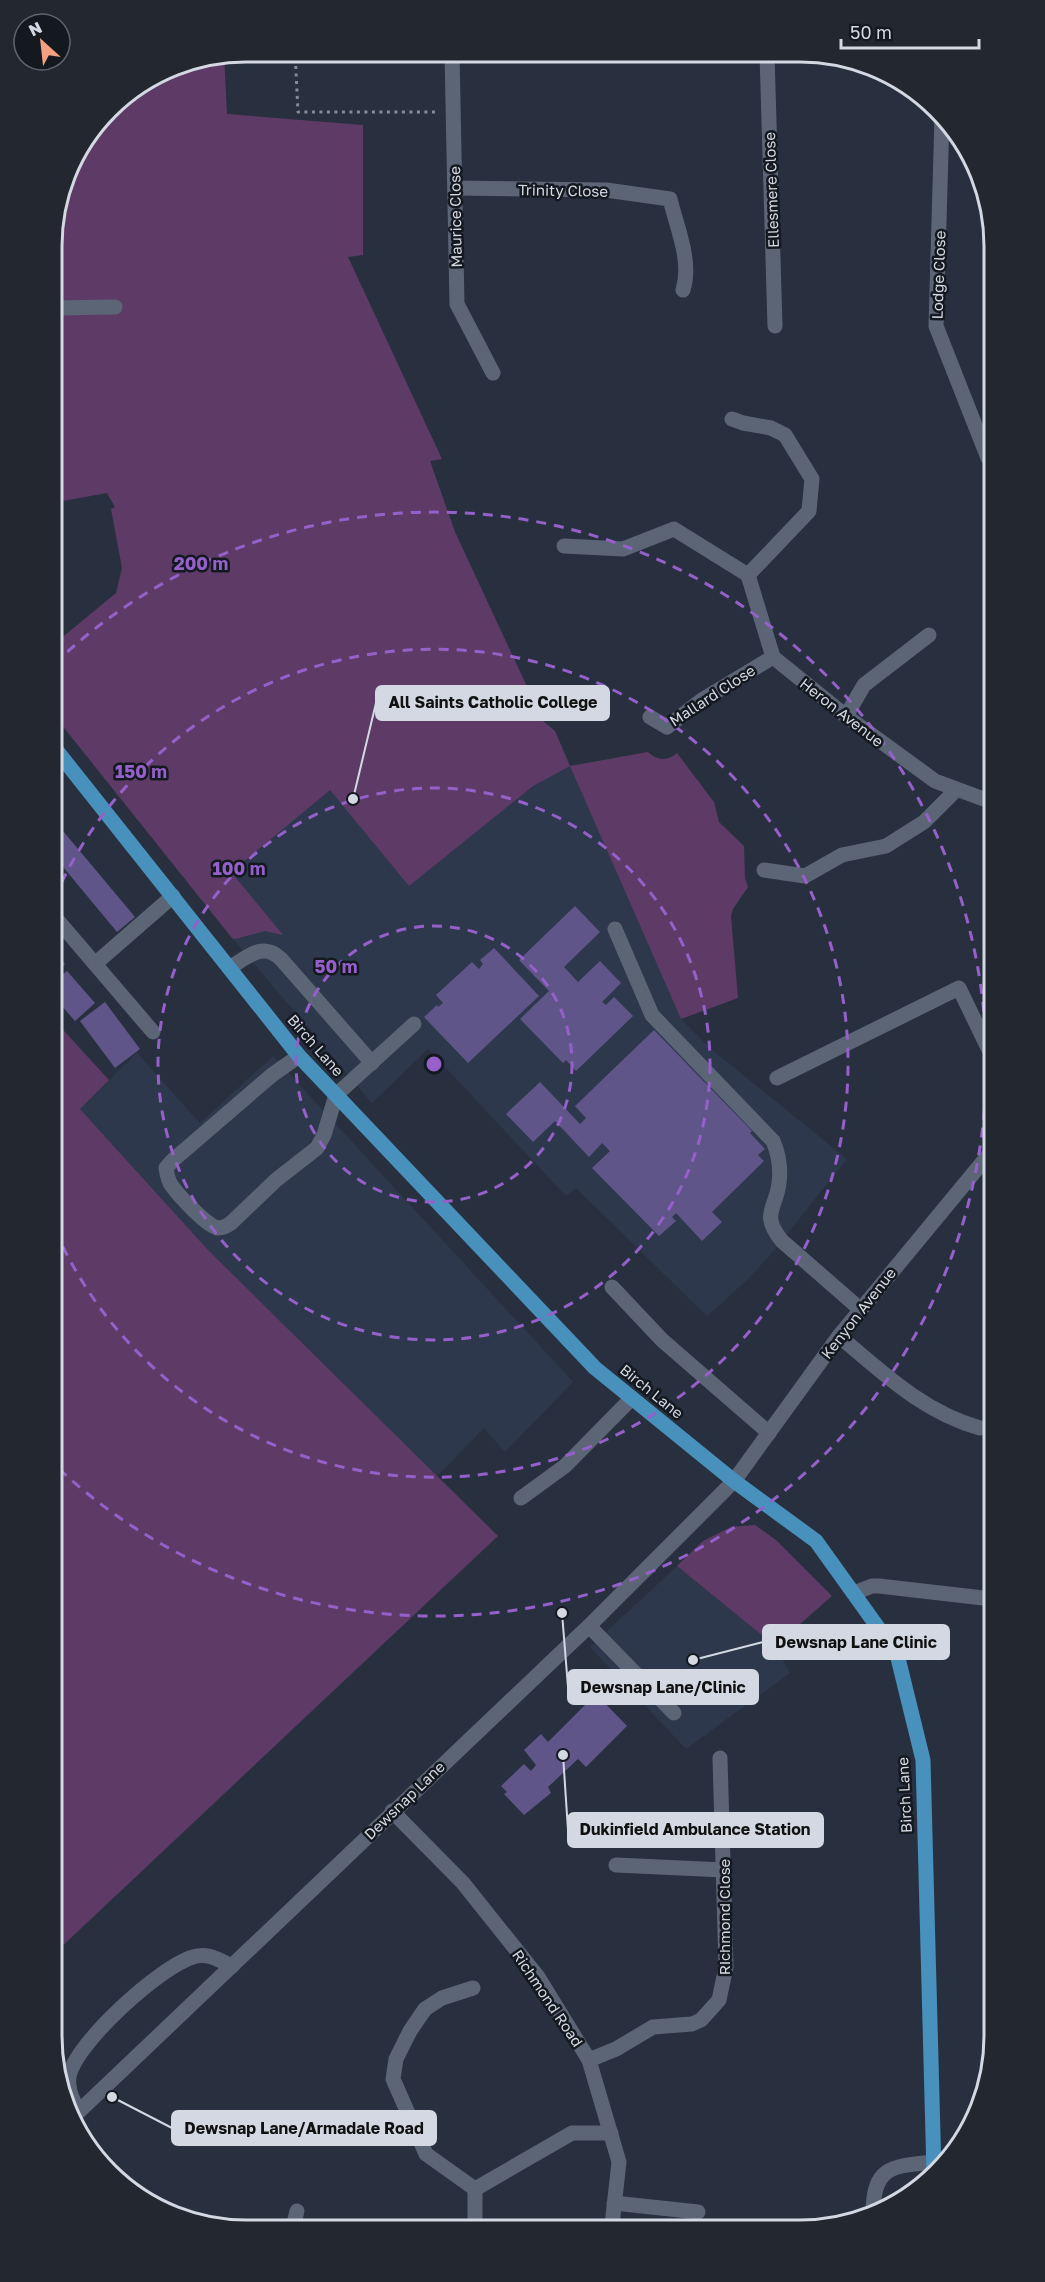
<svg xmlns="http://www.w3.org/2000/svg" width="1045" height="2282" font-family="'Golos Text',sans-serif">
<rect width="100%" height="100%" fill="#28303f"/>
<g fill="#2e384d">
<polygon points="442,459 430,461 455,532 543,721 555,731 681,1019 711,1049 847,1159 771,1254 748,1279 707,1316 576,1188 566,1196 428,1049 372,1103 232,938 53,714 53,645 116,593 121,577 122,558 111,509 115,507 107,492"/>
<polygon points="137,1053 200,1123 273,1056 573,1382 505,1452 484,1428 437,1476 209,1251 80,1109"/>
<polygon points="677,1566 775,1646 790,1673 686,1749 590,1647"/>
</g>
<g fill="#5e3b66">
<path d="M 224,55 L 227,114 L 363,125 L 363,255 L 348,257 L 442,459 L 430,461 L 455,532 L 543,721 L 555,731 L 570,766 L 648,752 C 657,761 668,761 677,753 L 714,802 L 719,822 L 744,846 L 745,878 L 748,887 L 733,909 L 731,916 L 738,998 L 681,1019 L 570,766 L 533,786 L 409,886 L 330,790 L 231,872 L 283,935 L 265,931 L 235,939 L 232,938 L 53,714 L 53,645 L 116,593 L 122,568 L 111,509 L 115,507 L 107,493 L 52,503 L 51,233 L 71,160 L 117,100 L 172,66 Z"/>
<polygon points="54,1020 109,1080 80,1109 209,1251 498,1536 57,1951"/>
<polygon points="755,1525 776,1540 832,1596 775,1646 677,1566 703,1541 731,1527"/>
</g>
<g fill="#605589">
<polygon points="53,819 135,917 117,932 54,856"/>
<polygon points="575,906 600,932 564,967 578,982 600,961 621,983 602,1002 606,1005 614,997 633,1016 576,1071 566,1060 563,1063 520,1019 549,991 519,960"/>
<polygon points="494,948 539,996 468,1063 424,1017 437,1005 438,1007 443,1003 436,995 472,962 479,969 483,964 480,960"/>
<polygon points="54,950 65,964 54,973"/>
<polygon points="67,971 95,1003 75,1021 54,997 54,982"/>
<polygon points="105,1002 140,1049 115,1068 80,1021"/>
<polygon points="654,1030 752,1131 750,1133 765,1149 758,1155 764,1161 712,1212 722,1222 702,1241 676,1213 672,1217 676,1221 659,1236 592,1168 610,1151 602,1143 589,1157 555,1121 533,1142 506,1114 540,1082 580,1124 586,1118 575,1106"/>
<polygon points="596,1694 627,1726 586,1767 578,1759 548,1787 551,1793 524,1815 504,1794 507,1792 501,1786 524,1764 531,1771 536,1765 524,1750 541,1734 548,1742"/>
</g>
<g fill="none" stroke-linecap="round" stroke-linejoin="round">
<polyline stroke="#858b97" stroke-width="3" stroke-dasharray="3 4.5" stroke-linecap="butt" points="295,51 298,112 437,112"/>
<g stroke="#5c6576" stroke-width="15">
<polyline points="452,52 457,304 493,373"/>
<polyline points="767,54 775,326"/>
<polyline points="942,117 936,326 988,458"/>
<path d="M 455,188 L 606,190 L 670,199 C 677,228 692,261 683,290"/>
<polyline points="52,308 115,307"/>
<polyline points="732,419 743,423 771,428 785,435 812,479 809,511 748,575"/>
<polyline points="564,546 623,549 674,529 748,575"/>
<polyline points="748,575 773,657 846,716 935,781 989,801"/>
<polyline points="846,716 864,685 929,635"/>
<polyline points="650,717 667,727 702,700 773,657"/>
<polyline points="764,870 805,876 842,855 886,846 924,822 956,790"/>
<polyline points="54,916 153,1032"/>
<path d="M 615,929 L 652,1015 L 773,1141 C 779,1155 781,1168 779,1183 C 776,1209 760,1214 782,1241 L 860,1309"/>
<polyline points="96,963 173,896"/>
<path d="M 229,968 C 248,957 263,941 281,959 L 372,1063"/>
<path d="M 299,1056 L 272,1075 L 172,1161 L 166,1168 C 167,1175 168,1181 172,1186 C 179,1196 207,1226 218,1228 C 223,1228 227,1226 231,1223 L 276,1180 L 317,1148 L 324,1135 L 336,1095 L 414,1024"/>
<polyline points="777,1078 959,988 990,1052"/>
<polyline points="612,1287 662,1340 769,1433"/>
<path d="M 839,1336 C 883,1373 923,1412 980,1428"/>
<polyline points="521,1498 565,1466 632,1398"/>
<polyline points="854,1593 872,1586 879,1586 992,1599"/>
<polyline points="589,1626 674,1713"/>
<polyline points="392,1811 463,1883 538,1977 589,2060 619,2162 612,2225"/>
<polyline points="616,1865 724,1870"/>
<polyline points="473,1988 442,1998 425,2009 410,2031 396,2059 393,2079 426,2154 475,2189"/>
<polyline points="589,2060 616,2049 653,2027 692,2024 701,2020 719,2000 726,1967 720,1758"/>
<path d="M 78,2112 C 74,2101 67,2090 69,2077 C 74,2044 161,1966 193,1957 C 207,1952 219,1960 232,1966"/>
<polyline points="72,2118 589,1626 734,1481 839,1336 991,1152"/>
<polyline points="614,2203 698,2212"/>
<path d="M 873,2214 C 873,2166 892,2166 934,2162"/>
<polyline points="475,2226 475,2189 572,2133 611,2133"/>
<polyline points="293,2227 297,2211"/>
</g>
<polyline stroke="#4891bd" stroke-width="15" points="53,746 299,1056 595,1368 734,1481 816,1541 897,1654 923,1760 934,2173"/>
</g>
<g fill="none" stroke="#9560ca" stroke-width="3" stroke-dasharray="10 8">
<circle cx="434" cy="1064" r="138"/>
<circle cx="434" cy="1064" r="276"/>
<path d="M54 899A414 414 0 1 1 56 1232"/>
<path d="M54 664A552 552 0 1 1 58 1468"/>
</g>
<g text-anchor="middle" dominant-baseline="central" stroke-width="5" stroke-linejoin="round" paint-order="stroke">
<g font-size="15" fill="#d3d8e2" stroke="#14181f">
<text transform="translate(563 190) rotate(1)">Trinity Close</text>
<text transform="translate(771 190) rotate(-92)">Ellesmere Close</text>
<text transform="translate(455 217) rotate(-91)">Maurice Close</text>
<text transform="translate(938 275) rotate(-88)">Lodge Close</text>
<text transform="translate(712 695) rotate(-33)">Mallard Close</text>
<text transform="translate(842 712) rotate(38)">Heron Avenue</text>
<text transform="translate(316 1045) rotate(49)">Birch Lane</text>
<text transform="translate(858 1313) rotate(-52)">Kenyon Avenue</text>
<text transform="translate(652 1391) rotate(39)">Birch Lane</text>
<text transform="translate(904 1795) rotate(-93)">Birch Lane</text>
<text transform="translate(404 1800) rotate(-44)">Dewsnap Lane</text>
<text transform="translate(724 1917) rotate(-90)">Richmond Close</text>
<text transform="translate(548 1998) rotate(56)">Richmond Road</text>
</g>
</g>
<path d="M0 0H1045V2282H0ZM246 62H800A184 184 0 0 1 984 246V2036A184 184 0 0 1 800 2220H246A184 184 0 0 1 62 2036V246A184 184 0 0 1 246 62Z" fill="#23272f" fill-rule="evenodd"/>
<path fill="none" stroke="#d3d8e2" stroke-width="3" d="M246 62H800A184 184 0 0 1 984 246V2036A184 184 0 0 1 800 2220H246A184 184 0 0 1 62 2036V246A184 184 0 0 1 246 62Z"/>
<circle cx="434" cy="1064" r="9" fill="#9560ca" stroke="#14181f" stroke-width="3"/>
<g font-size="18" text-anchor="middle" font-weight="bold" fill="#9560ca" stroke="#14181f" stroke-width="5" stroke-linejoin="round" paint-order="stroke">
<text x="201" y="570">200 m</text>
<text x="141" y="778">150 m</text>
<text x="239" y="875">100 m</text>
<text x="336" y="973">50 m</text>
</g>
<path fill="none" stroke="#d3d8e2" stroke-width="2" d="M353 799L376 703M693 1660L763 1642M562 1613L568 1687M563 1755L568 1830M112 2097L172 2128"/>
<g fill="#d3d8e2" stroke="#14181f" stroke-width="2">
<circle cx="353" cy="799" r="6"/>
<circle cx="693" cy="1660" r="6"/>
<circle cx="562" cy="1613" r="6"/>
<circle cx="563" cy="1755" r="6"/>
<circle cx="112" cy="2097" r="6"/>
</g>
<g fill="#d3d8e2" stroke="#d3d8e2" stroke-width="2">
<rect x="376" y="686" width="233" height="34" rx="6"/>
<rect x="763" y="1625" width="186" height="34" rx="6"/>
<rect x="568" y="1670" width="190" height="34" rx="6"/>
<rect x="568" y="1813" width="255" height="34" rx="6"/>
<rect x="172" y="2111" width="264" height="34" rx="6"/>
</g>
<g font-size="16" text-anchor="middle" font-weight="bold" fill="#111">
<text x="493" y="708">All Saints Catholic College</text>
<text x="856" y="1648">Dewsnap Lane Clinic</text>
<text x="663" y="1693">Dewsnap Lane/Clinic</text>
<text x="695" y="1835">Dukinfield Ambulance Station</text>
<text x="304" y="2134">Dewsnap Lane/Armadale Road</text>
</g>
<g transform="translate(42 42) rotate(333)"><circle r="28" fill="#14181f" stroke="#60656d" stroke-width="1.5"/>
<path d="M0-4.5L10 22L0 15L-10 22Z" fill="#f2a07f"/>
<text y="-9" font-size="16" font-weight="bold" text-anchor="middle" fill="#d3d8e2">N</text>
</g>
<path d="M841 39v9h138v-9" fill="none" stroke="#d3d8e2" stroke-width="3"/>
<text x="850" y="39" font-size="18" fill="#d3d8e2" stroke="#14181f" stroke-width="4.5" paint-order="stroke">50 m</text>
</svg>
